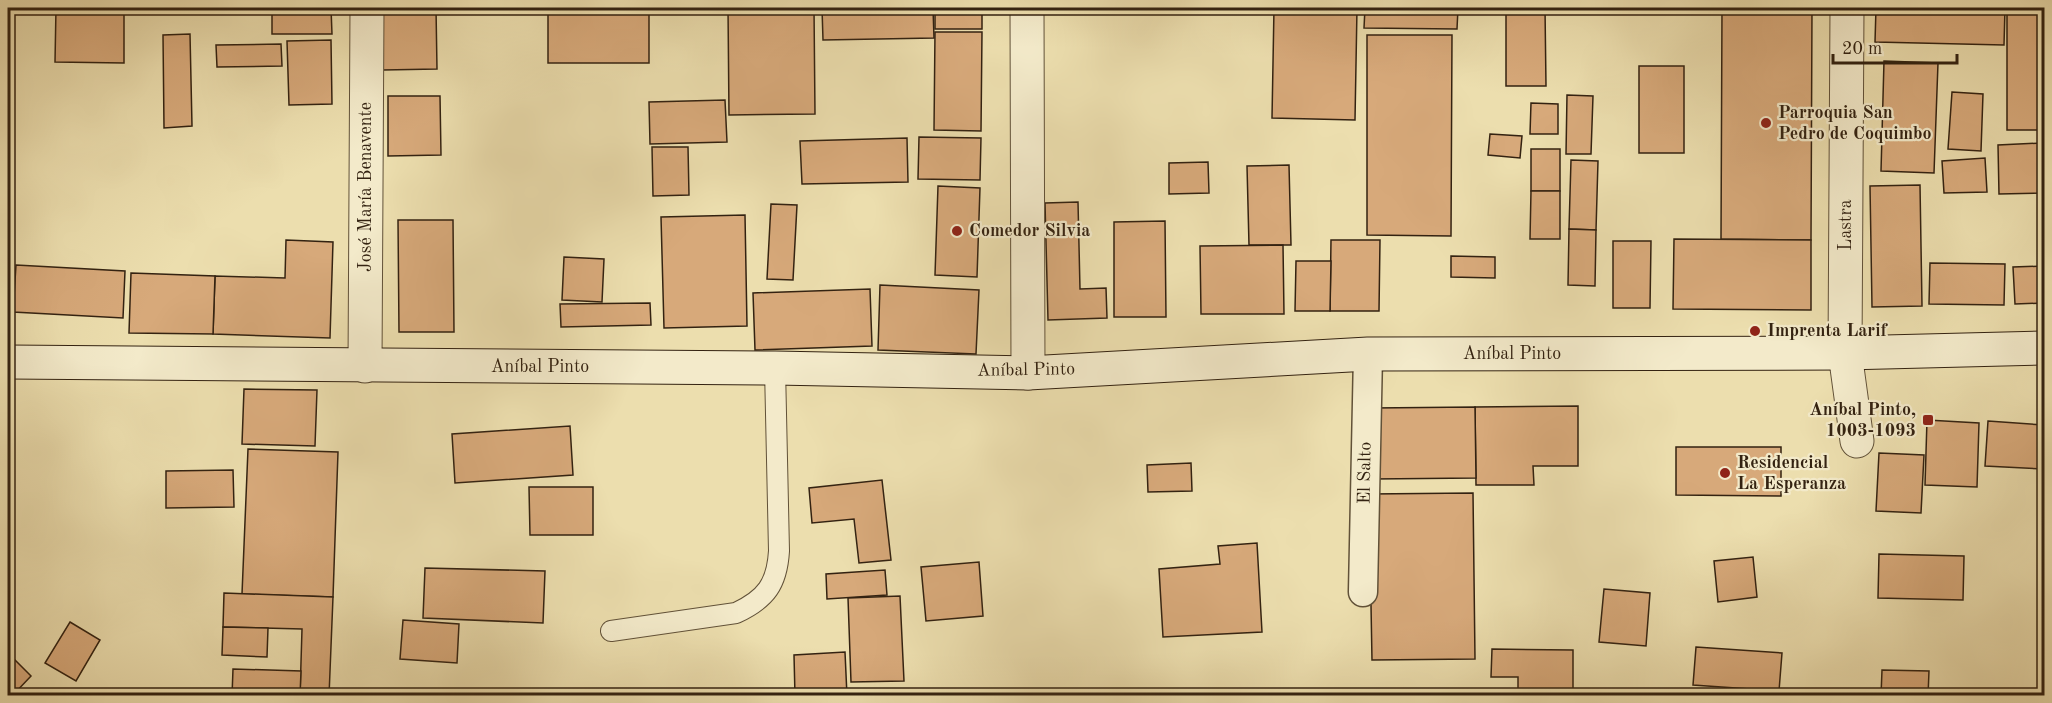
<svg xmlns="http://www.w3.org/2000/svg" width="2052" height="703" font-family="'Old Standard TT',serif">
<rect width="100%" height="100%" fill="#ecdeae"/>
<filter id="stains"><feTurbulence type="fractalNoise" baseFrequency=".00333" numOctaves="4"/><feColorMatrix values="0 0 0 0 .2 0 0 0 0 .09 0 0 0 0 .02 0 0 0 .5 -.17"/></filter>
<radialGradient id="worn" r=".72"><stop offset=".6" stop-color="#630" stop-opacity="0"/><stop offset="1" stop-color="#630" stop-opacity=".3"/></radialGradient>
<g fill="#d7a97a" stroke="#321" stroke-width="1.5">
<polygon points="56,8 124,8 124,63 55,62"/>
<polygon points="272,8 331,8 332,34 272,34"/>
<polygon points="382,8 436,8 437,69 383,70"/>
<rect x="548" y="8" width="101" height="55"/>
<polygon points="728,8 814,8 815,114 729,115"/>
<polygon points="822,8 933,8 934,38 823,40"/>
<rect x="935" y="8" width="47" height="21"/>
<polygon points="1274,8 1357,8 1355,120 1272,118"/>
<polygon points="1365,8 1458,8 1457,29 1364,28"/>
<polygon points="1506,8 1545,8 1546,86 1506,86"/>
<polygon points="1722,8 1812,8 1811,240 1721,239"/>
<polygon points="1876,8 2005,8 2004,45 1875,42"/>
<rect x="2007" y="8" width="37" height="122"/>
<polygon points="935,32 982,32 981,131 934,130"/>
<polygon points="190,34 192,126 164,128 163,35"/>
<polygon points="1367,35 1452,35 1451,236 1367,235"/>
<polygon points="331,40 332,104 289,105 287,41"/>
<polygon points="281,44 282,66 217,67 216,45"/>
<polygon points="1884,61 1938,63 1934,173 1881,171"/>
<rect x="1639" y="66" width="45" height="87"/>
<polygon points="1952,92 1983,94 1981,151 1948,149"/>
<polygon points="1567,95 1593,96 1591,154 1566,154"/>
<polygon points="388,96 440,96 441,155 388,156"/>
<polygon points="725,100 727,142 650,144 649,102"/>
<polygon points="1531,103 1558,104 1558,134 1530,134"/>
<polygon points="1490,134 1522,136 1520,158 1488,155"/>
<polygon points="919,137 981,138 980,180 918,179"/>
<polygon points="907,138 908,182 802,184 800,141"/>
<polygon points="2042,143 2044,193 1999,194 1998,145"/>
<polygon points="652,147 688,147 689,195 653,196"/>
<rect x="1531" y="149" width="29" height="42"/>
<polygon points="1985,158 1987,192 1944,193 1942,161"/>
<polygon points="1571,160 1598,161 1596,230 1569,229"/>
<polygon points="1208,162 1209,193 1169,194 1169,163"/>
<polygon points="1289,165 1291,245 1249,245 1247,166"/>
<polygon points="1920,185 1922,306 1872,307 1870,186"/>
<polygon points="938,186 980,188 977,277 935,275"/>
<polygon points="1531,191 1560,191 1560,239 1530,239"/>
<polygon points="1078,202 1080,289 1106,288 1107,318 1048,320 1045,203"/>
<polygon points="771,204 797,205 793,280 767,279"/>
<polygon points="745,215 747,326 664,328 661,217"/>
<polygon points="398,220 453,220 454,332 399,332"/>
<polygon points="1165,221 1166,317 1114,317 1114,222"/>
<polygon points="1569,229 1596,230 1595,286 1568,285"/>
<polygon points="1674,239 1811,240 1811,310 1673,309"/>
<polygon points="286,240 333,242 330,338 213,334 215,276 285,278"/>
<polygon points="1331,240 1380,240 1379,311 1330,311"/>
<polygon points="1613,241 1651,241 1650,308 1613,308"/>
<polygon points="1283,245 1284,314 1201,314 1200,246"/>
<polygon points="1451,256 1495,257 1495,278 1451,277"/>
<polygon points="564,257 604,259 602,302 562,300"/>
<polygon points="1296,261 1331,261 1330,311 1295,311"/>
<polygon points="1930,263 2005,264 2004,305 1929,304"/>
<polygon points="16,265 125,271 123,318 13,312"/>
<polygon points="2044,266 2044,303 2015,304 2013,267"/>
<polygon points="131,273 215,276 213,334 129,333"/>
<polygon points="880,285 979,290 976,354 878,350"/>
<polygon points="870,289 872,346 755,350 753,293"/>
<polygon points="650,303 651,325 561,327 560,304"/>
<polygon points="244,389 317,390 315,446 242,444"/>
<polygon points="1578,406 1578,466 1533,466 1534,485 1476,485 1475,407"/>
<polygon points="1475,407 1476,478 1373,479 1372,408"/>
<polygon points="1927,420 1979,423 1977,487 1925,485"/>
<polygon points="1988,421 2044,425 2044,469 1985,466"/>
<polygon points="570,426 573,475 455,483 452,434"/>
<polygon points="1676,447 1781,447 1781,496 1676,495"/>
<polygon points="248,449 338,452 333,597 242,594"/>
<polygon points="1879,453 1924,455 1921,513 1876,511"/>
<polygon points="1191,463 1192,491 1148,492 1147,465"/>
<polygon points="233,470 234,507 166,508 166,471"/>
<polygon points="882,480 891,560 859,563 854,519 812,523 809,488"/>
<polygon points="529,487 593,487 593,535 530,535"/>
<polygon points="1473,493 1475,659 1372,660 1369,494"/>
<polygon points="1257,543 1262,632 1163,637 1159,569 1220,564 1218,546"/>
<polygon points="1879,554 1964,556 1963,600 1878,598"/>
<polygon points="1753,557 1757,597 1718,602 1714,561"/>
<polygon points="979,562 983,616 926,621 921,567"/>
<polygon points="425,568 545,571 543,623 423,618"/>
<polygon points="885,570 887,595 827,599 826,574"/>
<polygon points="1604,589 1650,593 1646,646 1599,642"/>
<polygon points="224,593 333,597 329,696 300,696 302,629 223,627"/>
<polygon points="900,596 904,681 851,682 848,598"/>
<polygon points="403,620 459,624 457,663 400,659"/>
<polygon points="70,622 100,640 76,681 45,663"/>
<polygon points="223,627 268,628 267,657 222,655"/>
<polygon points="1696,647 1782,653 1779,691 1693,685"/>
<polygon points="1492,649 1573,650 1573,696 1518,696 1518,677 1491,677"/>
<polygon points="845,652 847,696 795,696 794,655"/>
<polygon points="8,653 31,676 12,696 8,696"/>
<polygon points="233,669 301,671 300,696 232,696"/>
<polygon points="1882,670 1929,671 1928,696 1881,696"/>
<polygon points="75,689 107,696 74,696"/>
<polygon points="443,689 443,696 409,696 409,691"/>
</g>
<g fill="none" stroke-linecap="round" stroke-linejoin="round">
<defs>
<path id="service" d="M 611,631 L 736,613 C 766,599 777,584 779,551 L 775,368"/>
<polyline id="pedestrian" points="1363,592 1368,354"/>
<g id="minor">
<polyline points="1027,8 1028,373"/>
<polyline points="1847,8 1845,353 1857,441"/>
<polyline points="365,366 367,8"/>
</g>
<polyline id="secondary" points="8,362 775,368 1028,373 1368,354 1845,353 2044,348"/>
</defs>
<use href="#service" stroke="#615138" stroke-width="22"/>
<use href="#pedestrian" stroke="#615138" stroke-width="31"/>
<use href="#minor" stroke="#615138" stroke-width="35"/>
<use href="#secondary" stroke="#321" stroke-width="35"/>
<use href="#service" stroke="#f3eaca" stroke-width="20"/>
<use href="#pedestrian" stroke="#f3eaca" stroke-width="28"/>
<use href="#minor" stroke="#f3eaca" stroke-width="33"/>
<use href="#secondary" stroke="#f3eaca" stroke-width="33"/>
</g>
<g fill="#8f2418" stroke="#f3eaca" stroke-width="2">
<circle cx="1766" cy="123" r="6"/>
<circle cx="957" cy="231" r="6"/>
<circle cx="1755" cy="331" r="6"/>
<rect x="1922" y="414" width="12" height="12" rx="3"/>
<circle cx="1725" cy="473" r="6"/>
</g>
<g text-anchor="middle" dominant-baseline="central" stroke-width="4.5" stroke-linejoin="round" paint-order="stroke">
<g font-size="18" font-weight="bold" fill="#321" stroke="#f3eaca" text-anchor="start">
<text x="1778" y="113">Parroquia San<tspan x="1778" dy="21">Pedro de Coquimbo</tspan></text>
<text x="969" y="231">Comedor Silvia</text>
<text x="1767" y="331">Imprenta Larif</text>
<text x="1916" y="410" text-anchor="end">Aníbal Pinto,<tspan x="1916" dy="21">1003-1093</tspan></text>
<text x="1737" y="463">Residencial<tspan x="1737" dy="21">La Esperanza</tspan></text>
</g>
<g font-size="18" fill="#321" stroke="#f3eaca">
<text transform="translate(366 187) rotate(-90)">José María Benavente</text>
<text transform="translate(1846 225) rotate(-90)">Lastra</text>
<text x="1512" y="354">Aníbal Pinto</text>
<text x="540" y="367">Aníbal Pinto</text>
<text transform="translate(1026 370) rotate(-1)">Aníbal Pinto</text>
<text transform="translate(1365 473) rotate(-89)">El Salto</text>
</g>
</g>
<rect width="2052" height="703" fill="none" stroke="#ecdeae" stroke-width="30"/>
<rect x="9" y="9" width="2034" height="685" fill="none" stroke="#321" stroke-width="3"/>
<rect x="15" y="15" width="2022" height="673" fill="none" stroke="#321" stroke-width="1.5"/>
<path d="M1833 54v9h124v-9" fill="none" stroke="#332211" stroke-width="3"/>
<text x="1842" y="54" font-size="18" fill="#332211" stroke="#f3eaca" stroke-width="4.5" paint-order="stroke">20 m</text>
<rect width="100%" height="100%" filter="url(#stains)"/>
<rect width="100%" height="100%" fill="url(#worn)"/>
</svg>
